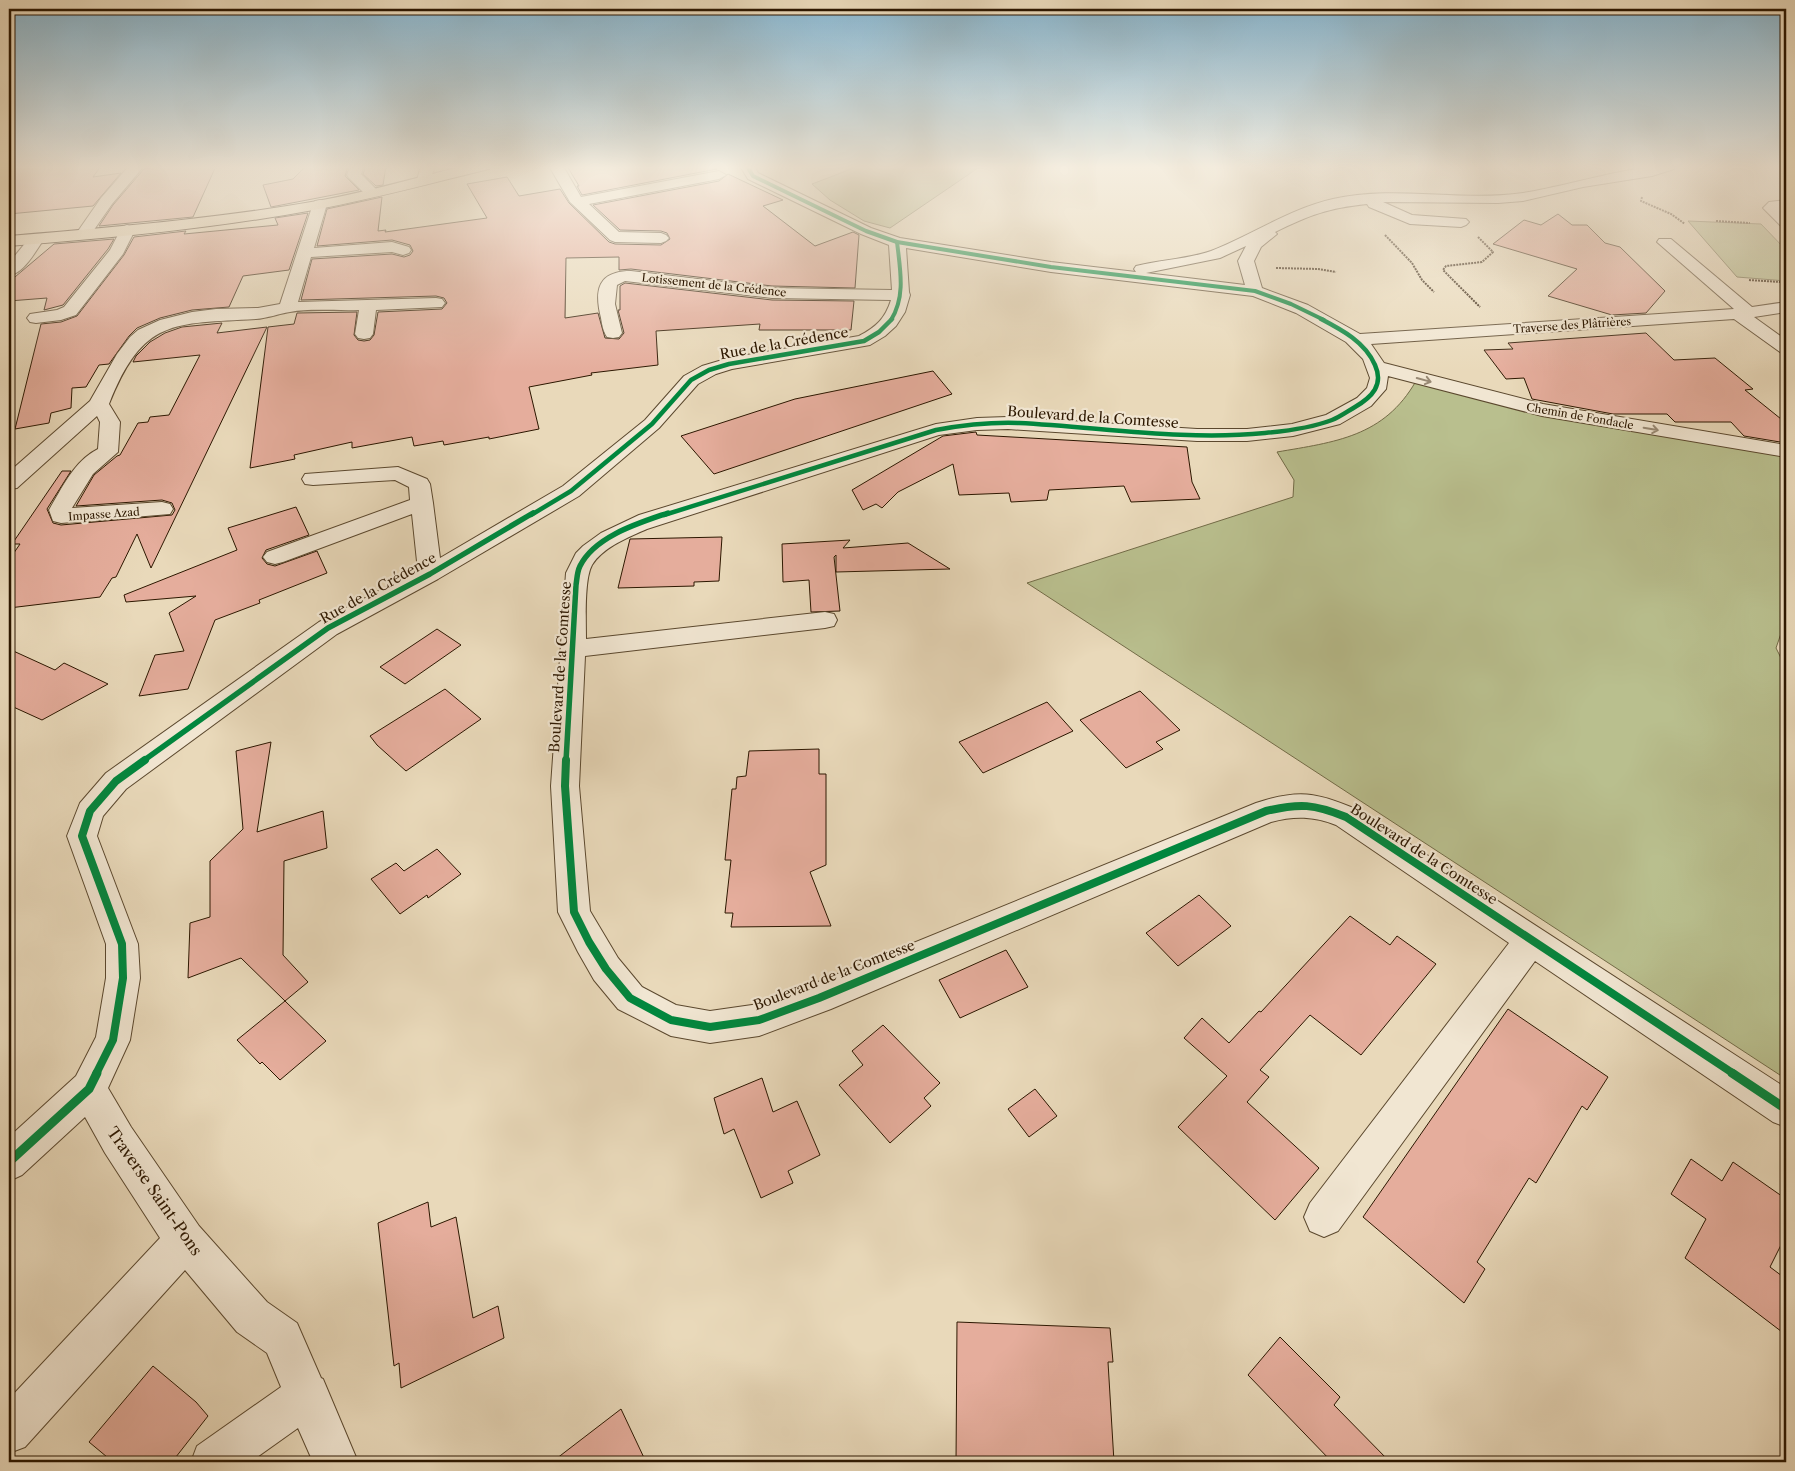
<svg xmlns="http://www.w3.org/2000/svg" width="1795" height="1471" font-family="'Libre Caslon Text',serif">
<rect width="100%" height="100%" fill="#e9d9ba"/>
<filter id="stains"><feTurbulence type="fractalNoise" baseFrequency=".004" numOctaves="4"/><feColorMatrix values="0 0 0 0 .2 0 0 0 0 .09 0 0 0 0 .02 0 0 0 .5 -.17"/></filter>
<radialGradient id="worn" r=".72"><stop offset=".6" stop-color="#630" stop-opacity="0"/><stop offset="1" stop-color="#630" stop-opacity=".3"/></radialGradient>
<g fill="#b9bf8e" stroke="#726b47">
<polygon points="859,166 981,166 890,228 864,221 830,200 812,184"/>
<polygon points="1688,221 1761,224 1786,250 1786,281 1737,277"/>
<path d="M 1416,381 L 1529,410 L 1786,455 L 1786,619 L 1776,648 L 1786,668 L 1786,1079 L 1027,583 L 1293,497 L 1294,480 L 1277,452 C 1335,442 1384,437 1416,381 Z"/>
</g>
<g fill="#e5ad9c" stroke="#2c1700">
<polygon points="27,166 101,166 93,177 121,173 93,206 9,214 9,176 16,167"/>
<polygon points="164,166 216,166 193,217 99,226 113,205 144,169"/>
<polygon points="306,166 348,166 345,176 359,190 271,207 263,185 293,179"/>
<polygon points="366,166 386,166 383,185 376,186 363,174"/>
<polygon points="567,166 710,166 717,169 582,195 577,186 579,186"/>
<polygon points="728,174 783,200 763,206 815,246 853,232 859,235 855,288 772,286 631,269 619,270 619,257 566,258 565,318 598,313 605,338 619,339 624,333 618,310 620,310 620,286 625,283 772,300 854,301 851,330 759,330 760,324 656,331 658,365 591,373 592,375 529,387 539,429 489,439 489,437 444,445 443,441 414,446 412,437 352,448 352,442 294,455 295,459 250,468 268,327 294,324 297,313 357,312 354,335 358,340 364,341 370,340 374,335 378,312 442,309 447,303 444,298 436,296 301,300 312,259 392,254 404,257 410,255 413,251 410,245 392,240 317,246 327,209 382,197 378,231 386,230 385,232 487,218 467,184 507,177 519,196 560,189 569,203 609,242 615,244 661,245 670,239 667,233 661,231 620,230 593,205 719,181"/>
<polygon points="308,213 289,270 243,276 229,307 192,310 160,318 137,328 129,336 109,364 99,365 86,387 72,388 71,408 51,413 49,423 15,429 41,324 61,322 77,316 124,255 134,237 186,231 184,234 278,225 275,218"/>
<polygon points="1558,214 1572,225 1587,225 1605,243 1620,247 1665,291 1646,313 1612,315 1548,296 1577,269 1493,244 1524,220 1541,225"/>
<polygon points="114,239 108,249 63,305 44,310 47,298 9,301 9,282 54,244"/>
<polygon points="222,323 217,333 267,327 151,568 137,534 116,577 112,578 100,597 9,608 9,560 20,544 12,544 62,471 71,471 47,509 53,523 61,525 172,515 175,510 172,503 162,500 76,506 94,475 117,456 120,455 138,423 148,422 150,417 169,415 200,355 133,362 136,356 150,342 165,333 182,327"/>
<polygon points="1646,333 1674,360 1715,358 1753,389 1745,390 1786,423 1786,443 1744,436 1731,422 1675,422 1667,414 1613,414 1532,399 1524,378 1506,379 1484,350 1513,349 1508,343"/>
<polygon points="933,371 952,394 714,474 681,436 795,399"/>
<polygon points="976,432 977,435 1187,447 1192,482 1200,499 1131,502 1124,486 1049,490 1047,500 1011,502 1009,493 959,495 953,464 898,492 882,508 876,504 863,510 852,490 943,436"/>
<polygon points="296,507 309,535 266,550 262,558 267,564 275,566 317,551 327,573 259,600 260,603 215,620 188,689 139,696 155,655 184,651 169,613 196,596 126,602 124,595 237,550 228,528"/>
<polygon points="722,537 719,581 694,582 694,586 618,588 630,539"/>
<polygon points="850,540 843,548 908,543 950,569 836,572 836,555 834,557 840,611 811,612 809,580 783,582 782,544"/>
<polygon points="437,629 461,645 405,684 380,667"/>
<polygon points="9,649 55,670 64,663 108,684 42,720 9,705"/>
<polygon points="445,689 481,719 406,771 377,745 370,736"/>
<polygon points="1140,691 1180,730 1156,742 1163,749 1126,768 1080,720"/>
<polygon points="1047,702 1073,731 983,773 959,742"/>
<polygon points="271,742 257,832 323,811 327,848 284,861 283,955 308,982 285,1001 241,958 188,978 190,923 210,917 210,861 243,829 236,751"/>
<polygon points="819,749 819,774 826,774 826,865 810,872 831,926 731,927 733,913 725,913 731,860 725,860 732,789 736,789 737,777 746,776 749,751"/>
<polygon points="437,849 461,874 428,898 427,895 400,914 371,879 396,863 404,871"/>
<polygon points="1199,895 1231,926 1178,966 1146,933"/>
<polygon points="1350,916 1390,945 1397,936 1436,964 1361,1055 1310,1015 1260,1070 1269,1077 1247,1102 1319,1168 1275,1220 1178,1127 1227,1076 1184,1038 1202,1018 1229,1043 1259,1011 1261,1012"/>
<polygon points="1006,950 1028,987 960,1018 939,980"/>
<polygon points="285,1001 326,1041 280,1080 262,1062 260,1064 237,1040"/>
<polygon points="1508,1009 1608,1077 1587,1110 1582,1106 1536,1183 1529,1178 1477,1262 1485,1269 1464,1303 1363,1217"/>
<polygon points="883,1025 940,1083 924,1098 931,1106 890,1143 839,1085 863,1065 852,1051"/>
<polygon points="762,1078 773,1112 797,1101 820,1155 788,1171 793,1183 761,1198 734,1129 724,1134 714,1098"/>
<polygon points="1035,1089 1057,1116 1029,1137 1008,1109"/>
<polygon points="1691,1159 1722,1181 1733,1162 1786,1199 1786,1235 1770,1267 1786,1279 1786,1335 1685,1258 1706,1219 1671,1194"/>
<polygon points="428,1202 431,1227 456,1217 473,1318 498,1306 504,1338 401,1388 399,1363 394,1366 378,1223"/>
<polygon points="957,1322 1110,1328 1113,1362 1108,1362 1114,1462 956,1462"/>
<polygon points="1280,1337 1340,1397 1334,1405 1390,1462 1332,1462 1248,1375"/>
<polygon points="153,1366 196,1402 208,1416 172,1462 113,1462 89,1442"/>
<polygon points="621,1409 646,1462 552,1462"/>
</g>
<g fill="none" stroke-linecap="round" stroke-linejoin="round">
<defs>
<g id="minor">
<polygon points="129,166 144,166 112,204 89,237 79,237 76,234 101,198"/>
<polygon points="350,166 364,166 361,174 377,190 379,193 377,196 367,196 349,178 347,175"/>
<polygon points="421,166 435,166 429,183 419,183 417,180"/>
<polygon points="549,166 563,166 581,197 719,171 726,175 719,179 589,204 619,232 661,233 666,235 669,238 666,241 661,243 615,242 610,240 570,202"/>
<path d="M 740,166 L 754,166 L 758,173 L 871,228 L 900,238 L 1051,262 L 1136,272 L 1134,269 L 1136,266 C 1160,260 1188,259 1211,251 C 1252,235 1289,209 1333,199 C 1395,185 1460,202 1523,193 C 1574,185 1624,166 1676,166 L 1674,169 L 1652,176 L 1583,187 L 1523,201 L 1498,203 L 1383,202 L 1412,215 L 1466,219 L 1469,222 L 1466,225 L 1461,227 L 1410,224 L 1369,207 L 1367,204 C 1328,208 1310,215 1275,232 L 1277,234 L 1261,247 L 1254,261 L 1262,288 L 1308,305 L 1360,334 L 1734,309 L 1657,242 L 1659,239 L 1671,239 L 1752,307 L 1786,302 L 1786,312 L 1754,317 L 1786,340 L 1786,353 L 1780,352 L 1734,319 L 1371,344 L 1384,363 L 1543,404 L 1786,445 L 1786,457 L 1542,416 L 1388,376 L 1386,389 L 1371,406 L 1340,424 L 1293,436 L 1247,441 L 1197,441 L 1008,429 L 977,430 L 939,435 L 647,529 C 629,537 603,547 592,565 C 584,579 586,622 586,639 L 825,612 L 834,614 L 837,620 L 834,626 L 825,628 L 585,656 L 579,786 L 590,911 L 618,958 L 642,987 L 676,1005 L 710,1011 L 759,1004 L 813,984 L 1256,803 C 1298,789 1316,792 1356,809 L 1786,1088 L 1786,1127 L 1773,1122 L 1535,961 L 1338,1231 L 1324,1237 L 1310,1231 L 1304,1217 L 1310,1203 L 1509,943 L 1336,825 C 1313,816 1294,816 1271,822 L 831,1009 L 759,1036 L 710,1043 L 671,1036 L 618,1009 L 594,980 L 578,952 L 558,912 L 551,786 L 566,573 L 576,553 L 583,546 L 601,533 L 639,515 L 936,424 L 977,418 L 1008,417 L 1197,429 L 1247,429 L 1292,424 L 1326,415 L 1357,398 L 1367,388 L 1370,378 L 1363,359 L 1346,342 L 1296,313 L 1253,296 L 1051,272 L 906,248 L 909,292 L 910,295 L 905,312 L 896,326 L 885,336 L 870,345 L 732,369 L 716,374 L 698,384 L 659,428 L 579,496 L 438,579 L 337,634 L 126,789 L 103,816 L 97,836 L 138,944 L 140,978 L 130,1040 L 108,1088 L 131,1127 L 199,1226 L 267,1302 L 297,1323 L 321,1378 L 323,1379 L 358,1462 L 313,1462 L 298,1428 L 250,1462 L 191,1462 L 197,1446 L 281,1387 L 267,1353 L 237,1332 L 185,1270 L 25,1447 L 9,1453 L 9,1399 L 160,1238 L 105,1153 L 85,1117 L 22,1175 L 9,1181 L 9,1137 L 76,1076 L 96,1037 L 106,978 L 106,944 L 67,836 L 80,803 L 106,773 L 319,622 L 418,571 L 412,514 L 283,562 L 275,564 L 267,562 L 263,557 L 267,552 L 410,500 L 409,487 L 395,480 L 313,485 L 305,484 L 302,479 L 305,474 L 398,467 L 427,479 L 430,484 L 433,503 L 440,558 L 563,486 L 645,420 L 684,376 L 702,366 L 729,358 L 859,336 C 876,327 885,319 891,300 L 772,298 L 625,281 L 617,285 L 615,304 L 622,333 L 619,337 L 613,338 L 607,337 C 603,331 602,324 601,318 C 594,290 598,271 631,271 L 772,288 L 892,290 L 889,245 L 861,234 L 748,179 ZM 1246,246 L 1238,261 L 1245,285 L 1146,273 L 1220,258 Z"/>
<path d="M 320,200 L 325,201 L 327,204 L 314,248 L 392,242 L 409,247 L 411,250 L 409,253 L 403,255 L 392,252 L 311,257 L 298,302 L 436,298 L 442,299 L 445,303 L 442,307 L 376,310 L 373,334 L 370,338 L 364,339 L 358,338 L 355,334 L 359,310 C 337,311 310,308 290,312 C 278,314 268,318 256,319 C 173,324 143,318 109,404 L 120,422 L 118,452 L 93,474 L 72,508 L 162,502 L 170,504 L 173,509 L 170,514 L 61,523 L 53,521 L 49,510 C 62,488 74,461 98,449 L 100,422 L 97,416 L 17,488 L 9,489 L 9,472 L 90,401 L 117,354 L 130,337 L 138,330 L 160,320 L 192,312 L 216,309 L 258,308 L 280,304 L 313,204 L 315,201 Z"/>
<polygon points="1786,200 1786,208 1780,209 1786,215 1786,228 1781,226 1763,208 1769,202"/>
<polygon points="127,225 132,227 135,230 123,254 76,315 61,320 36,323 30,322 27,318 30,314 57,310 64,307 110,250 122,227"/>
<path d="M 36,234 L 41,236 L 44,239 C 35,252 25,272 9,276 L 9,263 L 31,236 Z"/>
</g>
<path id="major" d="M 464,166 L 491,166 L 489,169 C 432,183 376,198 319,209 C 217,228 112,238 9,246 L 9,236 C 112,227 215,219 317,201 C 367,192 415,178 464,166 Z"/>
</defs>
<use href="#minor" stroke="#5b482e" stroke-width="2"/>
<use href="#major" stroke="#2c1700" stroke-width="2"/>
<g stroke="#2c1700" stroke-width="2" stroke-dasharray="2 1" stroke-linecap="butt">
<polyline points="1642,197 1641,201 1671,214 1685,224"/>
<polyline points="1716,221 1750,223"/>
<polyline points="1385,235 1412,263 1422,280 1434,292"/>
<polyline points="1478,237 1493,252 1482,262 1446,266 1443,270 1480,307"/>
<polyline points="1276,268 1318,269 1336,272"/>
<polyline points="1749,280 1780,282"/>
</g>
<use href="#minor" fill="#f1e6d2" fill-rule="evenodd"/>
<use href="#major" fill="#e9d9ba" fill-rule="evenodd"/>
<defs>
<g id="cycleway-far4">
<polyline points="747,166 753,176 866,231 897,242 1051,267 1255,291 1291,304 1324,320"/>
<path d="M 891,320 C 906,296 900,269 897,242"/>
</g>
<g id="cycleway-far3">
<polyline points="531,515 571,491 652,424 691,380 709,370 729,364 864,341 879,332 892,319"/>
<path d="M 664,515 L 936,430 C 963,425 991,422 1019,423 C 1101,427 1183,441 1265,433 C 1288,431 1311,428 1332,420 C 1340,417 1348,411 1355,407 C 1372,397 1384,385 1375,365 C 1365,342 1342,330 1321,319"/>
</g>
<g id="cycleway-far2">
<polyline points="143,761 328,628 430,574 533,513"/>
<path d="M 566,761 L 576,585 C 577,579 577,572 580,566 C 595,536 639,523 668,513"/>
</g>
<g id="cycleway-far1">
<path d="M 566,760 L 565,786 L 574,912 L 589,942 L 606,969 L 630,998 L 671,1020 L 710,1027 L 759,1020 L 819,998 L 1266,811 C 1300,803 1314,804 1346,817 L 1734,1074"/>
<polyline points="96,1074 113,1040 123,978 122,944 82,836 90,811 116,781 145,760"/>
</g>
<g id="cycleway">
<polyline points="1732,1073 1786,1109"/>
<polyline points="9,1162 89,1089 97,1073"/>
</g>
</defs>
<use href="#cycleway-far4" stroke="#f1e6d2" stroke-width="5.5"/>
<use href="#cycleway-far3" stroke="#f1e6d2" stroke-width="7"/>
<use href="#cycleway-far2" stroke="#f1e6d2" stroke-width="9"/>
<use href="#cycleway-far1" stroke="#f1e6d2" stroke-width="11"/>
<use href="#cycleway" stroke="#f1e6d2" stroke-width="12"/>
<use href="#cycleway-far4" stroke="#00873e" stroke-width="4"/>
<use href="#cycleway-far3" stroke="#00873e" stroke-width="4.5"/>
<use href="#cycleway-far2" stroke="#00873e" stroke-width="5.5"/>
<use href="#cycleway-far1" stroke="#00873e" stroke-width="8"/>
<use href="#cycleway" stroke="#00873e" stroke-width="9"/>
</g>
<defs><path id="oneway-shaft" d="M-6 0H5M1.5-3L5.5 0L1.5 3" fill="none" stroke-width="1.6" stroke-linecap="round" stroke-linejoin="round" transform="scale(1.25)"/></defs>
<g stroke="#988974">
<use href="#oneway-shaft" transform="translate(1424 380) rotate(15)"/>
<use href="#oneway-shaft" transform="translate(1651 429) rotate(10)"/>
</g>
<linearGradient id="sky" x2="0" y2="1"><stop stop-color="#87b6d0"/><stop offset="0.45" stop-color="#f5eee0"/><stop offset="1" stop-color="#f5eee0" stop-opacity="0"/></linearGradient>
<rect width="1795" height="372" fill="url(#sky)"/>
<g text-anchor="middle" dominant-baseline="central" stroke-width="4.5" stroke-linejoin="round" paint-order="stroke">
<g font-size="11" fill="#2c1700" stroke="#f1e6d2">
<text transform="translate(714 285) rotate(6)">Lotissement de la Crédence</text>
<text transform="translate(1572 325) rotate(-4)">Traverse des Plâtrières</text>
<text transform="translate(1580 416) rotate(10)">Chemin de Fondacle</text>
<text transform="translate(104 514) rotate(-4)">Impasse Azad</text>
</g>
<g font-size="14" fill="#2c1700" stroke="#f1e6d2">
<text transform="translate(784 343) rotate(-10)">Rue de la Crédence</text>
<text transform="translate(1093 417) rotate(4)">Boulevard de la Comtesse</text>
<text transform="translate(378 588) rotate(-29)">Rue de la Crédence</text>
<text transform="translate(560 667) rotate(-86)">Boulevard de la Comtesse</text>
<text transform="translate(1424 854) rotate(33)">Boulevard de la Comtesse</text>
<text transform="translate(834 975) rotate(-21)">Boulevard de la Comtesse</text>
</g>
<g font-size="16" fill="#2c1700" stroke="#f1e6d2">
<text transform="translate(155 1191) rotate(55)">Traverse Saint-Pons</text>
</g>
</g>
<rect width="1795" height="1471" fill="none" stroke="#e9d9ba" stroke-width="30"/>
<rect x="10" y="10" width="1775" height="1451" fill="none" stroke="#2c1700" stroke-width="2.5"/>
<rect x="15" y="15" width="1765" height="1441" fill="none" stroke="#2c1700"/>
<rect width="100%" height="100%" filter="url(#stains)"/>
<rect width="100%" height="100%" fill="url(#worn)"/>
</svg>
